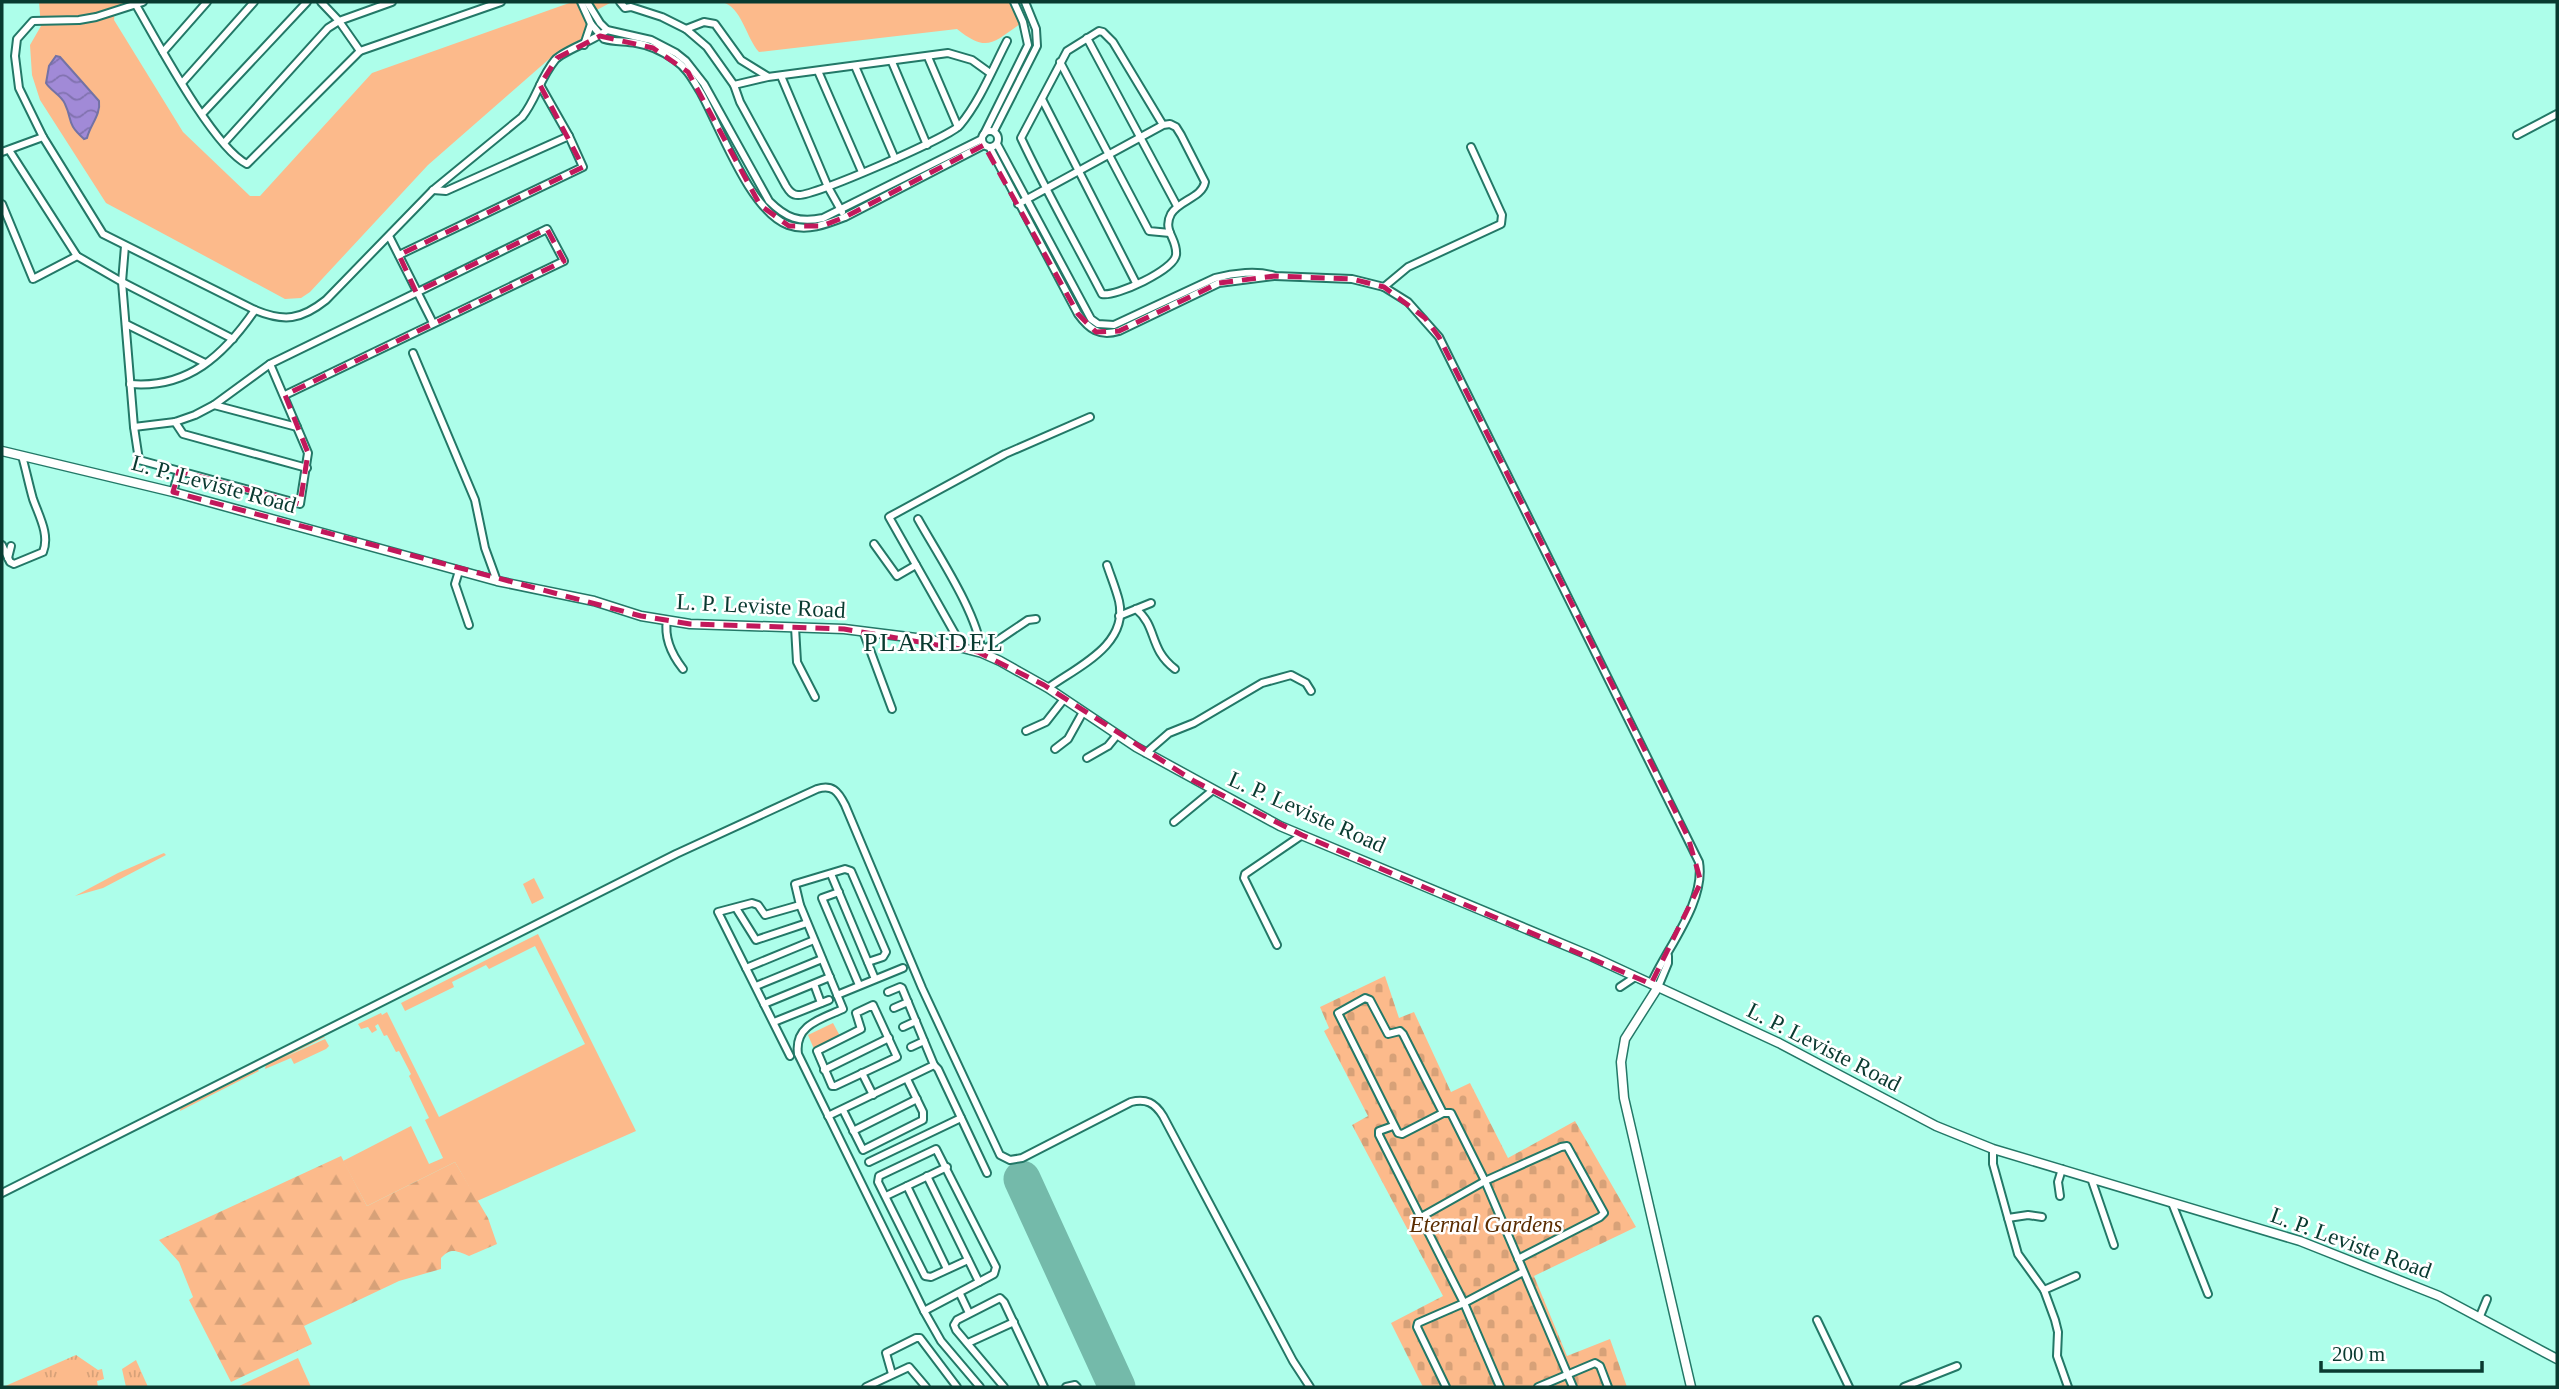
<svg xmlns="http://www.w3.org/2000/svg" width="2559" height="1389" font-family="Georgia,serif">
<defs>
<pattern id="forest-firs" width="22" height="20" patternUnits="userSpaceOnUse" patternTransform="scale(1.75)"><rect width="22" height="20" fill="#fcba8b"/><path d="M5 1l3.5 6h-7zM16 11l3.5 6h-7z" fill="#d7a178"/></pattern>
<pattern id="cemetery-stones" width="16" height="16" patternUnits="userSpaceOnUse" patternTransform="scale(1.75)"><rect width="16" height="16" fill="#fcba8b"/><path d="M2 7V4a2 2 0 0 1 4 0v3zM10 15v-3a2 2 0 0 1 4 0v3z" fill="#d7a178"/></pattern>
<pattern id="park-tufts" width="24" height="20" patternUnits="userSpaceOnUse" patternTransform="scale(1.75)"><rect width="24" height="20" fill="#fcba8b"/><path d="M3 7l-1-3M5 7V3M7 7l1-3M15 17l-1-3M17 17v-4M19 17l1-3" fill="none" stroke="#d7a178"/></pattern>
<pattern id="water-waves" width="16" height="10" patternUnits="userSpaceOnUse" patternTransform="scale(1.75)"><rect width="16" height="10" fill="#a18ad7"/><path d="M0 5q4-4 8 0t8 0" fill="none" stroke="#8172af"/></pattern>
</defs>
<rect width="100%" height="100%" fill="#adfeea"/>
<g fill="#fcba8b">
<polygon points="39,2 129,2 115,7 114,20 183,132 250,196 260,196 372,73 572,2 612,2 585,16 588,32 580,40 556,53 428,165 310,292 301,298 285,299 106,203 40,100 32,75 30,45 41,26"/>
<path d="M 722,2 L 1013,2 L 1023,22 C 993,42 988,54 957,29 L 759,52 C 746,38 742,7 722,2 Z"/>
<polygon points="164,853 166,855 103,888 75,896 118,873"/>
<polygon points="534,878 544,898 532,904 523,884"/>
<polygon points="538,934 636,1131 477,1201 455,1162 367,1206 343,1161 411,1126 429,1164 443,1158 425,1120 429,1118 409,1076 411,1074 399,1051 396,1052 387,1035 384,1036 378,1024 375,1026 377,1030 372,1033 368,1027 361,1029 358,1024 381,1013 382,1015 387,1012 439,1117 585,1044 535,946 489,969 486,965 452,982 454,987 405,1011 401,1003"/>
<polygon points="833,1023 840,1036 814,1049 808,1035"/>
<polygon points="323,1036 325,1037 283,1058 325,1039 329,1046 326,1049 294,1064 291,1058 265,1069 266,1064"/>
<polygon points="257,1069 259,1071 180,1111 181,1107"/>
<polygon points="298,1358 311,1387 237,1387"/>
</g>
<path fill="url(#forest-firs)" d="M 341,1156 L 367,1206 L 455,1162 L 488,1218 L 497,1244 L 469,1256 C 457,1251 451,1247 441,1258 L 441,1269 L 399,1281 L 304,1326 L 312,1344 L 231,1382 L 189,1300 L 193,1297 L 179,1262 L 159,1240 Z"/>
<polygon fill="url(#cemetery-stones)" points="1385,976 1399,1018 1414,1012 1451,1092 1470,1083 1508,1158 1575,1121 1636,1227 1534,1276 1567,1356 1610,1339 1627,1387 1423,1387 1391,1323 1443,1296 1352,1125 1368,1116 1324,1031 1329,1028 1320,1007"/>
<g fill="url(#park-tufts)">
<polygon points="76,1355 98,1370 102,1369 104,1379 97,1381 98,1387 3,1387"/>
<polygon points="136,1360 148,1387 126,1387 122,1369"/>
</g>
<path fill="url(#water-waves)" stroke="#7372a5" stroke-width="2" d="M 56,56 L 60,57 L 99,101 C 101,115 90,125 87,138 L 84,139 C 66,123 73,121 65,104 C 62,96 51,91 46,83 L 49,66 Z"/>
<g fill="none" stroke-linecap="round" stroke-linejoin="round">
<polyline stroke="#74baaa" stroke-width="37" points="1022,1179 1117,1387"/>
<defs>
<g id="street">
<path d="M 143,2 L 96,17 L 79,20 L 33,21 L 17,39 L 15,56 L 19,88 L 43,137 L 103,234 L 255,310 C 284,322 301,320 326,300 L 433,190 L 522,117 C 536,100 540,78 555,60 C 562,51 594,41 607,30"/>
<polyline points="321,2 339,21 360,51"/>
<path d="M 581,2 L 591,24 L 604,39 C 614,42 625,41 636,43 C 649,45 664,52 675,60 C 687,68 693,80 701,93 C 721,129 750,211 788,225 C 807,232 827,224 845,217 L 984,145"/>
<path d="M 587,2 L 600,23 L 607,30 L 651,40 L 676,53 L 686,61 L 704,84 L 769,201 C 786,218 799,223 823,218 L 982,139"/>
<path d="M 620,2 L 625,8 L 631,7 L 662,17 L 686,29 L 707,47 L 734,85 L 740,102 L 786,186 C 789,191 792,195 798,195 C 812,197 950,137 960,125 C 980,101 993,68 1007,41"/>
<path d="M 136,5 C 157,41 213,147 247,164 L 360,51 L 501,2"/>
<polyline points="686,29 704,22 715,24 741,60 767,76"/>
<polyline points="1087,38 1177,206"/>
<polyline points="584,45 591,24"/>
<polyline points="163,52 207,2"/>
<polyline points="928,57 958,127"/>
<polyline points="892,62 927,145"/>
<polyline points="1060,62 1149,231 1170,233"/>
<polyline points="855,66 895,159"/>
<polyline points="818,71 862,172"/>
<polyline points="781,76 828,187 842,212"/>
<polyline points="182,83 254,2"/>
<polyline points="734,85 768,77 948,53 972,60 990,73"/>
<polyline points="1042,99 1136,283"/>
<polyline points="202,114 307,2"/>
<circle cx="990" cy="139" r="8"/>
<polyline points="994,131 1037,46 1036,29 1025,2"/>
<polyline points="984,134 1028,45 1023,22 1014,2"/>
<polyline points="2517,135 2557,114"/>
<polyline points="224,143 328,28 339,21 392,2"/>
<path d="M 997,144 L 1091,319 L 1098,324 L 1114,325 L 1215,278 C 1233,273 1258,270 1275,276 L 1352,279 L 1384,287 L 1408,302 L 1439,337 L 1699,862 C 1706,902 1666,949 1651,984"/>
<path d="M 990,148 L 1078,314 C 1089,329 1099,337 1119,331 L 1219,283 L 1274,276"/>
<polyline points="9,150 77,256 122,282 233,339"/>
<polyline points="2,152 43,137"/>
<polyline points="433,190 446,191 569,136"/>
<polyline points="2,204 33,279 77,256"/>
<path d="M 1018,204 L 1141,137 L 1163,125 L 1170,124 L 1176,127 L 1181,135 L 1205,182 C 1202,198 1179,200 1171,214 C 1162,231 1178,239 1176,255 C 1174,270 1116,297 1102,294 C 1075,242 1046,191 1021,138 L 1067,51 L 1099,31 L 1103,32 L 1113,42 L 1163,125"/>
<polyline points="389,236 433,323"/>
<polyline points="125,246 122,282 134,427 139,460 300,504 308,453 270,364"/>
<polyline points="399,255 583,167 569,136 540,85"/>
<polyline points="1384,287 1408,267 1501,224 1502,215 1471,147"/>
<polyline points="126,324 205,363"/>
<polyline points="413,353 475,500 485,548 497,581"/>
<path d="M 130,384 C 188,389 224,355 255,310"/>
<polyline points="214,405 297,427"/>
<polyline points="175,422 183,434 307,468"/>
<polyline points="134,427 175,422 195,415 214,405 270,364 547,229 564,261 285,395"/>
<polyline points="173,492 179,471"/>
<path d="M 918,519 C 938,555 977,612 982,653"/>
<polyline points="874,544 897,576 916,565"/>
<path d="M 2,545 L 10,562 L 14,564 L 43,552 C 50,535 39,516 33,499 C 29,485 26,470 22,456"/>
<polyline points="8,558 11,546"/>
<polyline points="459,571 455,584 469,625"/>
<path d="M 1136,609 C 1158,627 1148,648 1175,669"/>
<polyline points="1119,616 1151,603"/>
<path d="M 667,620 C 664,638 672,655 683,669"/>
<polyline points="795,627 797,662 815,697"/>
<polyline points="863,631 892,709"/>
<polyline points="963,648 889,517 1005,454 1090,417"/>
<polyline points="982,651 1028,620 1036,619"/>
<path d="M 1048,688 C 1077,667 1129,645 1119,601 C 1116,589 1111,577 1107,565"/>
<polyline points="1026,731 1046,722 1064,699"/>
<polyline points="1055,749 1068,739 1083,712"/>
<polyline points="1146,753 1169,733 1194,723 1262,683 1291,675 1306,683 1311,691"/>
<polyline points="1087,758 1108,746 1117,735"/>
<polyline points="1174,822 1213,790"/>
<polyline points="831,874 875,979"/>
<polyline points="839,892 822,898 859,985"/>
<polyline points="736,908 756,940 807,923"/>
<polyline points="1277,945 1244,878 1245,874 1302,835"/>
<path d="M 868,962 L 883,957 L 886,952 L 851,871 L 845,869 L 795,884 L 800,905 L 843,1009 C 821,1019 794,1025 798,1054 L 924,1311 L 941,1341 L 980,1387"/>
<polyline points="746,968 814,940"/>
<polyline points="814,984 821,1003"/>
<polyline points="756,986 822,959"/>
<polyline points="1620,987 1635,977"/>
<polyline points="1658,987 1668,963 1668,956"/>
<polyline points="837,995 903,968"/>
<polyline points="764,1004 830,977"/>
<polygon points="873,1005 897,1057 835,1086 832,1086 817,1051 861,1029 856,1013"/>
<polyline points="894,1008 908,1002"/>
<polyline points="774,1022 829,1000"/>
<polyline points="903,1027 916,1021"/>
<polyline points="911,1047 924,1041"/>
<polyline points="790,1056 718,912 752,903 758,905 765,915 800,905"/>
<polyline points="934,1065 938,1069 987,1173"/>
<polyline points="824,1070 889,1038"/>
<polyline points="862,1073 873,1095"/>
<polyline points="843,1110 863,1150 923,1120 923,1112 907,1079"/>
<polyline points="1443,1113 1403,1034 1400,1031 1388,1034 1370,1000 1365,998 1338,1013 1398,1133 1402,1134 1443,1113 1451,1113 1485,1181 1573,1387"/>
<polyline points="828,1116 934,1065 902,988 900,987 888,992"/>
<polyline points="1393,1126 1379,1131 1379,1135 1464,1303 1500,1387"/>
<polyline points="853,1131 917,1099"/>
<polyline points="1993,1149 1993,1164 2018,1254 2044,1290"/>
<polyline points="869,1162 961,1118"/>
<polyline points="927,1176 979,1282"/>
<polyline points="2091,1178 2114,1245"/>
<polyline points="907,1186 947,1269"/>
<path d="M 2,1193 L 676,854 L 817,789 C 832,784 838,791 845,805 L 922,988 L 1000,1155 L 1010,1160 L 1022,1158 L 1131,1102 C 1146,1098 1155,1103 1163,1116 L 1293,1361 L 1310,1387"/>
<polyline points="886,1196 947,1167"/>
<polyline points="2060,1196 2058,1182 2062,1169"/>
<polyline points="2172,1203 2208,1294"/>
<polyline points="1421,1217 1485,1181 1561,1147 1567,1146 1604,1213 1600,1217 1518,1259"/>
<polyline points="2008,1218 2028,1215 2042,1217"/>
<polyline points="960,1294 969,1313"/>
<polyline points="924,1311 994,1274 996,1267 936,1149 879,1176 878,1182 925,1276 931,1277 968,1260"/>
<polyline points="2480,1316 2487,1299"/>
<polyline points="1817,1320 1849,1387"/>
<polyline points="968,1343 1014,1322"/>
<polyline points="892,1374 886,1353 916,1338 920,1338 957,1387"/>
<polyline points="866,1387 909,1367 926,1387"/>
<polyline points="1004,1387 956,1330 954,1325 957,1320 1000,1298 1004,1302 1044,1387"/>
<polyline points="1066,1387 1075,1385 1077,1387"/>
<polyline points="1446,1387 1417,1327 1418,1323 1464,1303 1523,1272"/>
<polyline points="1538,1387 1595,1363 1600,1366 1608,1387"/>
<polyline points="1904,1387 1957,1366"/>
<polyline points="2068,1387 2057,1356 2058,1332 2055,1320 2044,1290 2076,1276"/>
</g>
<g id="secondary">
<polyline points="2,451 173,492 497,581 594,601 641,616 690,624 844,629 932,640 982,653 1000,661 1048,688 1136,747 1280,826 1591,956 1779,1043 1936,1126 1993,1149 2300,1241 2439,1296 2557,1359"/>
<polyline points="1658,987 1625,1039 1621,1062 1624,1098 1691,1387"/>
</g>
</defs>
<use href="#street" stroke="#237867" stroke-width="10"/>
<use href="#secondary" stroke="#237867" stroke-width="11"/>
<use href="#street" stroke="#fff" stroke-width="6"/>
<use href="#secondary" stroke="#fff" stroke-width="8"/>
</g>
<path fill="none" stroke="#c2185b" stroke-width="5" stroke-dasharray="14 9" stroke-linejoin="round" d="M 600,36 L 653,48 L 688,72 L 760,205 L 789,226 L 822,226 L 845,217 L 984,145 L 1078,314 L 1096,332 L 1119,331 L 1219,283 L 1275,276 L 1352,279 L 1384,287 L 1425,318 L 1439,337 L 1688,837 L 1701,882 L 1651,984 L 1302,835 L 1194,781 L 1044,685 L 978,652 L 844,629 L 690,624 L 641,616 L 173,492 L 179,471 L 300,504 L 308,453 L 285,395 L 564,261 L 547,229 L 416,292 L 399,255 L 583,167 L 540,85 L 557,58 Z"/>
<g text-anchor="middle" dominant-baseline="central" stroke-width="5" stroke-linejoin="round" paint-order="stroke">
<g font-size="23" fill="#093a30" stroke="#fff">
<text transform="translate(214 484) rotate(15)">L. P. Leviste Road</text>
<text transform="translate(761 606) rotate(3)">L. P. Leviste Road</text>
<text transform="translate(1307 812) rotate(24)">L. P. Leviste Road</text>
<text transform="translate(1824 1047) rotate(27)">L. P. Leviste Road</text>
<text transform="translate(2351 1243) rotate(20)">L. P. Leviste Road</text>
</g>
<g font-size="23" font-style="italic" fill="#5a2c00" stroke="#fff">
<text x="1486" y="1224">Eternal Gardens</text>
</g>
<g font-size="26" letter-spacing="2" fill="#093a30" stroke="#fff">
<text x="934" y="642">PLARIDEL</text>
</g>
</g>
<rect width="2559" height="1389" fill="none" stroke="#093a30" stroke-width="7"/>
<path d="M2321 1361v10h161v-10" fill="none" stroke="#093a30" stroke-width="3.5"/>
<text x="2332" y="1361" font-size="21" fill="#093a30" stroke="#ffffff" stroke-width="5" paint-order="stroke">200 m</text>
</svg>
